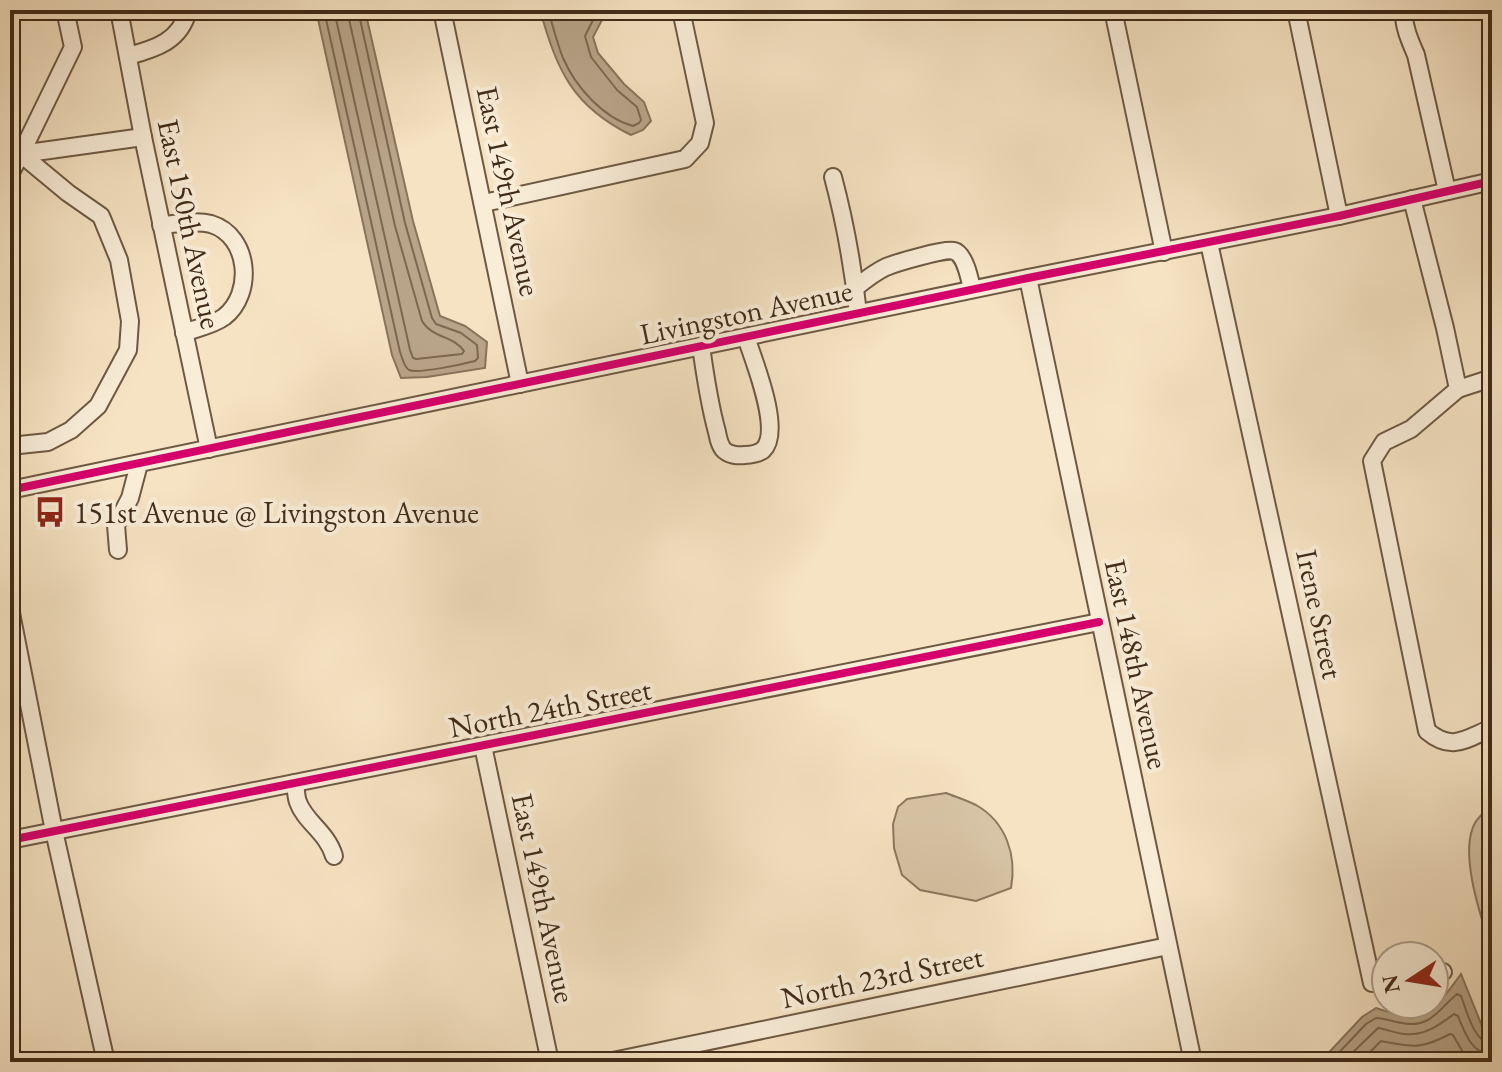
<svg xmlns="http://www.w3.org/2000/svg" width="1502" height="1072" font-family="'EB Garamond',serif">
<rect width="100%" height="100%" fill="#f6e3c3"/>
<filter id="stains"><feTurbulence type="fractalNoise" baseFrequency=".0025" numOctaves="4"/><feColorMatrix values="0 0 0 0 .2 0 0 0 0 .09 0 0 0 0 .02 0 0 0 .5 -.17"/></filter>
<radialGradient id="worn" r=".72"><stop offset=".6" stop-color="#630" stop-opacity="0"/><stop offset="1" stop-color="#630" stop-opacity=".3"/></radialGradient>
<g fill="#d7c4a6" stroke="#8c785f" stroke-width="2">
<path d="M 946,793 C 956,797 966,800 976,805 C 1006,822 1017,855 1011,888 L 976,901 L 920,890 L 902,875 L 894,848 L 893,824 L 898,807 L 907,799 Z"/>
<path d="M 1492,804 L 1492,951 C 1482,920 1458,853 1475,823 C 1479,816 1487,810 1492,804 Z"/>
</g>
<g fill="#b8a489" stroke="#88745c" stroke-width="2">
<polygon points="316,10 365,10 413,221 440,316 465,326 487,342 485,368 427,377 401,378 392,355"/>
<path d="M 540,10 L 601,10 L 603,18 L 593,37 L 598,53 L 624,84 L 644,102 L 651,121 L 643,130 L 631,135 C 572,106 557,70 540,10 Z"/>
<path d="M 1461,974 L 1482,1026 L 1492,1042 L 1492,1062 L 1320,1062 L 1362,1017 L 1376,1008 C 1386,1011 1398,1016 1408,1016 C 1434,1017 1447,992 1461,974 Z"/>
</g>
<g fill="none" stroke-linecap="round" stroke-linejoin="round">
<g stroke="#7c6850" stroke-width="2">
<path d="M 324,10 L 400,352 C 402,357 404,367 409,370 C 419,374 463,364 475,361 L 478,358 L 477,345 L 461,333 L 436,324 L 432,318 L 405,223 L 358,10"/>
<path d="M 334,10 L 410,350 L 413,358 L 416,359 L 462,354 L 464,351 C 454,336 432,338 422,321 L 395,226 L 347,10"/>
<path d="M 548,10 C 553,26 557,43 563,58 C 575,86 603,118 633,126 L 639,123 L 641,120 L 637,107 L 617,90 L 591,57 L 585,36 L 594,18 L 593,10"/>
<path d="M 1330,1062 L 1366,1024 L 1376,1018 C 1385,1018 1393,1022 1402,1023 C 1430,1029 1439,1009 1457,994 L 1461,996 C 1467,1012 1474,1042 1492,1045"/>
<path d="M 1343,1062 L 1378,1028 C 1387,1029 1396,1034 1405,1034 C 1425,1036 1439,1025 1454,1014 L 1458,1016 C 1465,1033 1471,1053 1492,1055"/>
<path d="M 1360,1062 L 1381,1041 C 1414,1047 1419,1050 1450,1034 L 1453,1035 L 1464,1054 L 1473,1062"/>
</g>
<defs>
<g id="minor">
<polyline points="119,10 143,137 209,449"/>
<polyline points="442,10 520,384"/>
<polyline points="1113,10 1164,252"/>
<polyline points="1296,10 1339,216"/>
<path d="M 1404,10 C 1403,26 1410,41 1416,55 L 1447,191"/>
<path d="M 128,56 C 155,49 181,41 188,10"/>
<polyline points="10,147 21,154 143,137"/>
<polyline points="10,174 21,154 73,47 65,10"/>
<path d="M 833,177 C 845,222 853,267 858,313"/>
<path d="M 1412,199 L 1445,328 L 1458,389 L 1411,429 L 1384,442 L 1372,461 L 1427,731 C 1452,752 1465,739 1492,728"/>
<polyline points="484,203 685,159 700,143 705,123 681,10"/>
<path d="M 161,225 C 176,224 196,220 211,224 C 250,236 254,294 224,317 C 213,325 197,328 184,333"/>
<polyline points="1209,243 1372,983 1386,981"/>
<polyline points="1028,278 1193,1062"/>
<path d="M 855,288 C 865,280 875,272 886,267 C 896,263 946,248 954,251 C 965,254 970,280 972,289"/>
<path d="M 701,346 C 705,375 709,403 717,432 C 718,437 719,444 723,449 C 728,455 738,456 745,455 C 751,455 759,453 763,450 C 783,431 753,359 746,337"/>
<polyline points="1458,389 1492,378"/>
<polyline points="10,446 48,442 71,430 98,406 128,350 130,321 119,260 101,216 68,193 21,154"/>
<polyline points="10,490 1028,278 1339,216 1492,181"/>
<polyline points="118,550 116,525 130,498 139,464"/>
<polyline points="10,608 54,831 106,1062"/>
<polyline points="483,746 550,1062"/>
<path d="M 295,783 C 296,789 296,797 298,802 C 305,822 327,832 334,856"/>
<polyline points="10,840 1099,622"/>
<polyline points="1434,974 1443,972"/>
<polyline points="608,1062 1168,946"/>
</g>
</defs>
<use href="#minor" stroke="#6e5943" stroke-width="20"/>
<use href="#minor" stroke="#f9edd8" stroke-width="16"/>
<defs>
<g id="cycleway">
<polyline points="10,490 1028,278 1339,216 1492,181"/>
<polyline points="10,840 1099,622"/>
</g>
</defs>
<use href="#cycleway" stroke="#f9edd8" stroke-width="13"/>
<use href="#cycleway" stroke="#d6006c" stroke-width="8"/>
</g>
<defs>
<symbol id="bus-bare" viewBox="-9 -9 18 18"><path d="M-5-6H5V4H4V6H2V4H-2V6H-4V4H-5ZM-3.5-4V0h7V-4ZM-3.5 1.2v1.5H-2V1.2ZM2 1.2v1.5H3.5V1.2Z" fill="#8f2418" stroke="#f9edd8" stroke-width="2.5" paint-order="stroke"/></symbol>
</defs>
<g fill-rule="evenodd">
<use href="#bus-bare" x="28" y="490" width="44" height="44"/>
</g>
<g text-anchor="middle" dominant-baseline="central" stroke-width="8" stroke-linejoin="round" paint-order="stroke">
<g font-size="30" fill="#412b18" stroke="#f9edd8">
<text transform="translate(509 191) rotate(78)">East 149th Avenue</text>
<text transform="translate(190 224) rotate(78)">East 150th Avenue</text>
<text transform="translate(746 312) rotate(-12)">Livingston Avenue</text>
<text transform="translate(1320 614) rotate(78)">Irene Street</text>
<text transform="translate(1137 664) rotate(78)">East 148th Avenue</text>
<text transform="translate(550 708) rotate(-11)">North 24th Street</text>
<text transform="translate(544 898) rotate(78)">East 149th Avenue</text>
<text transform="translate(882 977) rotate(-12)">North 23rd Street</text>
</g>
<g font-size="30" fill="#412b18" stroke="#f9edd8" text-anchor="start">
<text x="74" y="512">151st Avenue @ Livingston Avenue</text>
</g>
</g>
<rect width="1502" height="1072" fill="none" stroke="#f6e3c3" stroke-width="40"/>
<rect x="12" y="12" width="1478" height="1048" fill="none" stroke="#412b18" stroke-width="4"/>
<rect x="20" y="20" width="1462" height="1032" fill="none" stroke="#412b18" stroke-width="2"/>
<g transform="translate(1410 980) rotate(258)"><circle r="38" fill="#f9edd8" stroke="#af9f8b" stroke-width="2"/>
<path d="M0-6L14 30L0 20L-14 30Z" fill="#8f2418"/>
<text y="-12" font-size="22" font-weight="bold" text-anchor="middle" fill="#412b18">N</text>
</g>
<rect width="100%" height="100%" filter="url(#stains)"/>
<rect width="100%" height="100%" fill="url(#worn)"/>
</svg>
